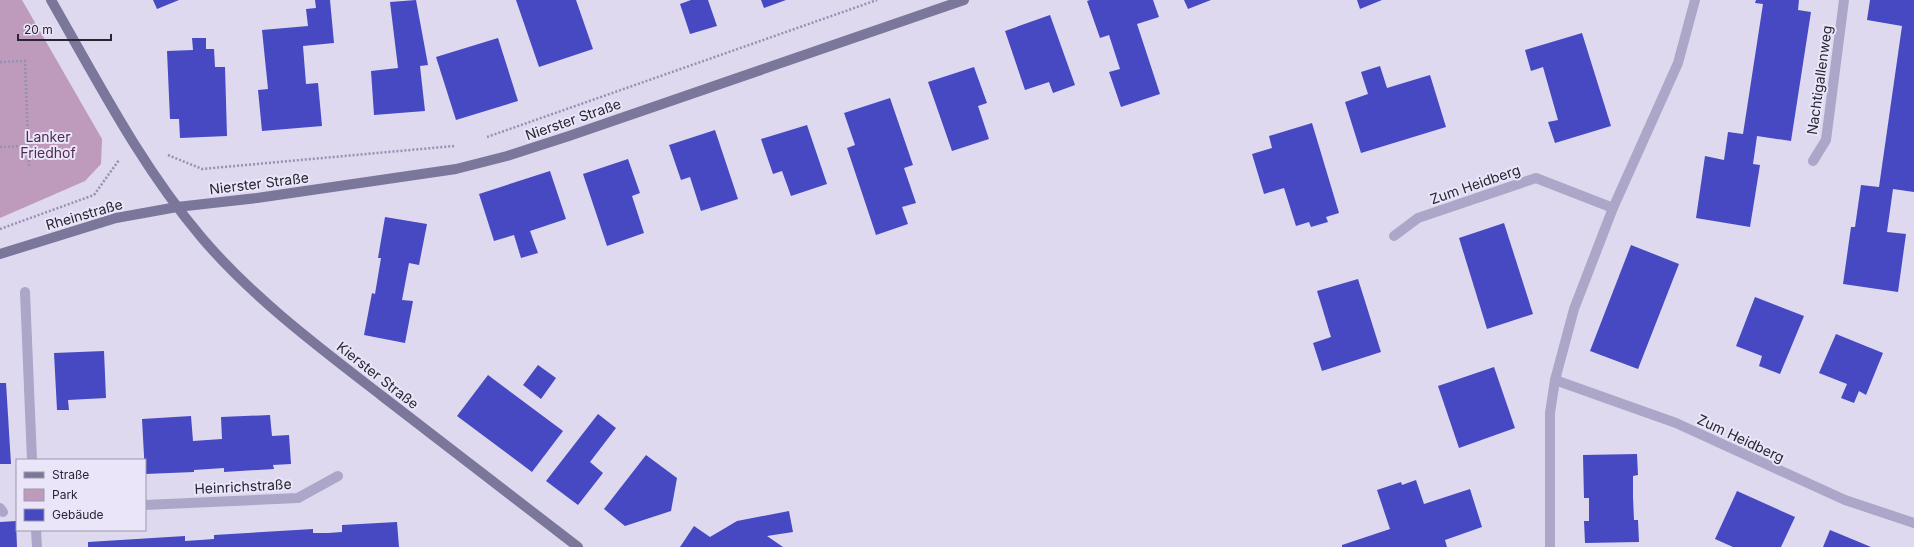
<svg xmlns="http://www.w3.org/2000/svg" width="1914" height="547" font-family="Inter,sans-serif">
<rect width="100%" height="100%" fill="#dfd9f0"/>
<polygon fill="#be9abc" points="0,0 22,0 102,139 101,164 85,181 0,218"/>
<g fill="#4649c1">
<polygon points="153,0 179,0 157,9"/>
<polygon points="315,0 330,0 334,43 303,46 306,84 318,83 322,126 262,131 258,90 268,89 262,30 308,26 306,9 316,8"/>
<polygon points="416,0 428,65 420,66 425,111 374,115 371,71 398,68 390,2"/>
<polygon points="516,0 576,0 593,49 539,67"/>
<polygon points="691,0 708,0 717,26 690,34 680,4"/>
<polygon points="761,0 786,0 764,8"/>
<polygon points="1090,0 1153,0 1159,17 1137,24 1160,94 1121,107 1109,72 1120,69 1109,35 1100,38 1087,1"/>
<polygon points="1184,0 1211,0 1188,9"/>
<polygon points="1357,0 1382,0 1360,9"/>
<polygon points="1756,0 1799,0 1798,10 1811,12 1791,141 1757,136 1753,164 1760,165 1750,227 1696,218 1705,156 1724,160 1728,132 1743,134 1763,4 1755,3"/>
<polygon points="1870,0 1914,0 1914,192 1893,189 1887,232 1906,234 1898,292 1843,284 1851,227 1855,227 1861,185 1879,187 1902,26 1867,20"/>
<polygon points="1050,15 1075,85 1053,93 1049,82 1025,90 1005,31"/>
<polygon points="1582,33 1611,126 1555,143 1548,122 1558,120 1543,67 1531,71 1525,50"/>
<polygon points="192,38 206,38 206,49 214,49 215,67 225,67 227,136 180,138 179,119 170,119 167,51 193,50"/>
<polygon points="498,38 518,101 456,120 436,57"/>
<polygon points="1380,66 1387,88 1430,75 1446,127 1361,153 1345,102 1368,94 1361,72"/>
<polygon points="974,67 987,103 978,106 989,139 952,151 928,82"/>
<polygon points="890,98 913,165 904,168 916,203 902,207 908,224 876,235 847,148 855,145 844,113"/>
<polygon points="1312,123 1339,213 1326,217 1328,222 1311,227 1309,222 1296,226 1284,188 1264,194 1252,154 1272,148 1269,136"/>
<polygon points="807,125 827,184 791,196 782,171 773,174 761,139"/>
<polygon points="715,130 738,199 701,211 690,177 681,180 669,145"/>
<polygon points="628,159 640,193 632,196 644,233 607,246 583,174"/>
<polygon points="550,171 566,219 530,231 538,253 521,258 514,235 494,241 479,194"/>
<polygon points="385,217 427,224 419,265 409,263 402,300 413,301 405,343 364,335 372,293 375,294 381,258 378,258"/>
<polygon points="1504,223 1533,314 1487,329 1459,238"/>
<polygon points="1631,245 1679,264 1638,369 1590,351"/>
<polygon points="1358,279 1381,352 1322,371 1313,343 1331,337 1317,291"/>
<polygon points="1755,297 1804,316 1780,374 1759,366 1762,356 1736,346"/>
<polygon points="1836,334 1883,353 1866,395 1859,391 1854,403 1841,398 1847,384 1819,373"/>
<polygon points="104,351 106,398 68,400 69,410 57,410 54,353"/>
<polygon points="538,365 556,378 541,399 523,385"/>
<polygon points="1494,367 1515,428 1459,448 1438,386"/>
<polygon points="488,375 563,431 532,472 457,416"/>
<polygon points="0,383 6,383 11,464 0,464"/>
<polygon points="598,414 616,428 590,462 603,473 578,505 546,481"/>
<polygon points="270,415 272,436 289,435 291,464 273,465 274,469 224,472 224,468 194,470 194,472 145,474 142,419 191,416 193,441 222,439 221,417"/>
<polygon points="1637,454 1638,475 1633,476 1633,497 1634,520 1638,520 1639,542 1585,543 1584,521 1589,521 1589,498 1584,498 1583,455"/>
<polygon points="646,455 677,478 671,511 625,526 604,509"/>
<polygon points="1416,480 1424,504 1470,489 1482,527 1445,540 1447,547 1342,547 1342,545 1390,529 1377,490 1401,482 1402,485"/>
<polygon points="1737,491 1795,517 1781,547 1733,547 1715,539"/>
<polygon points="789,511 793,532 767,536 783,547 680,547 694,526 710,537 737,521"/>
<polygon points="16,521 17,547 0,547 0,522"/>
<polygon points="397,522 399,547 88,547 88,542 185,536 185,541 200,540 214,539 214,535 313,529 313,533 328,533 342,532 342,525"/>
<polygon points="1830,530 1859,542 1871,547 1823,547"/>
</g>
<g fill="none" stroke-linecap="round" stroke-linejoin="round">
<g stroke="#9690b3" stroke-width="2.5" stroke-dasharray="2 2" stroke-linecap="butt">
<polyline points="0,62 25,61 29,167"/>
<polyline points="487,137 877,0"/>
<polyline points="0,147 28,146"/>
<polyline points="168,155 202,169 454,146"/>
<polyline points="0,229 94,195 119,160"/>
</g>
<polyline stroke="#aca6c8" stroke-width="10" points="0,508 3,512"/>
<g stroke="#aca6c8" stroke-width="10">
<polyline points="1813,161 1826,140 1844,0"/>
<polyline points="1613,208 1678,63 1695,0"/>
<polyline points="1394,236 1418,218 1536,178 1613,208 1574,309 1555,380 1550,413 1550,547"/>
<polyline points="25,292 32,460"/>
<polyline points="1555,380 1676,423 1845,500 1914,523"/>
<polyline points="145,505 298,498 338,476"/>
<polyline points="36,530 37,547"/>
</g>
<g stroke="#7b779b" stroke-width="10">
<path d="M 51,0 C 98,82 141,166 202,238 C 253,298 320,348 382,396 C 447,446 513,497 578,547"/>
<polyline points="0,254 116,218 177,207 257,198 456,169 507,156 569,136 964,0"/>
</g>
</g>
<g text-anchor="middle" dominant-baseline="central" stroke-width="4" stroke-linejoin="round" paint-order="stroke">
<g font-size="14" fill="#272734" stroke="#eae5f8">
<text transform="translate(1819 80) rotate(-82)">Nachtigallenweg</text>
<text transform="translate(573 119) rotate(-19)">Nierster Straße</text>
<text transform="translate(259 183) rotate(-7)">Nierster Straße</text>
<text transform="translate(1475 184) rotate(-19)">Zum Heidberg</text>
<text transform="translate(84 214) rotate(-16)">Rheinstraße</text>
<text transform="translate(378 375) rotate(38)">Kierster Straße</text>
<text transform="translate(1741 438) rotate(25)">Zum Heidberg</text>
<text transform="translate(243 486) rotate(-3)">Heinrichstraße</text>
</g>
<g font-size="14" fill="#512b4d" stroke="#eae5f8">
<text x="48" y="136">Lanker<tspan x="48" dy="16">Friedhof</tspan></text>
</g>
</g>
<rect x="16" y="459" width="130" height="72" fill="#eae5f8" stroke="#9c99aa"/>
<rect x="24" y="472" width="20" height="6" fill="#7b779b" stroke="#9c99aa"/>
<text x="52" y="479" font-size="12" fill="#272734">Straße</text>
<rect x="24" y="489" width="20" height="12" fill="#be9abc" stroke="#9c99aa"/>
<text x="52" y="499" font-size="12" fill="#272734">Park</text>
<rect x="24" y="509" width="20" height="12" fill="#4649c1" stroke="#9c99aa"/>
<text x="52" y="519" font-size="12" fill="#272734">Gebäude</text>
<path d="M18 34v6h93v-6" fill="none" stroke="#272734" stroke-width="2"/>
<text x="24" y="34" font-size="12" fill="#272734" stroke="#eae5f8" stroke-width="3" paint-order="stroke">20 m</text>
</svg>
